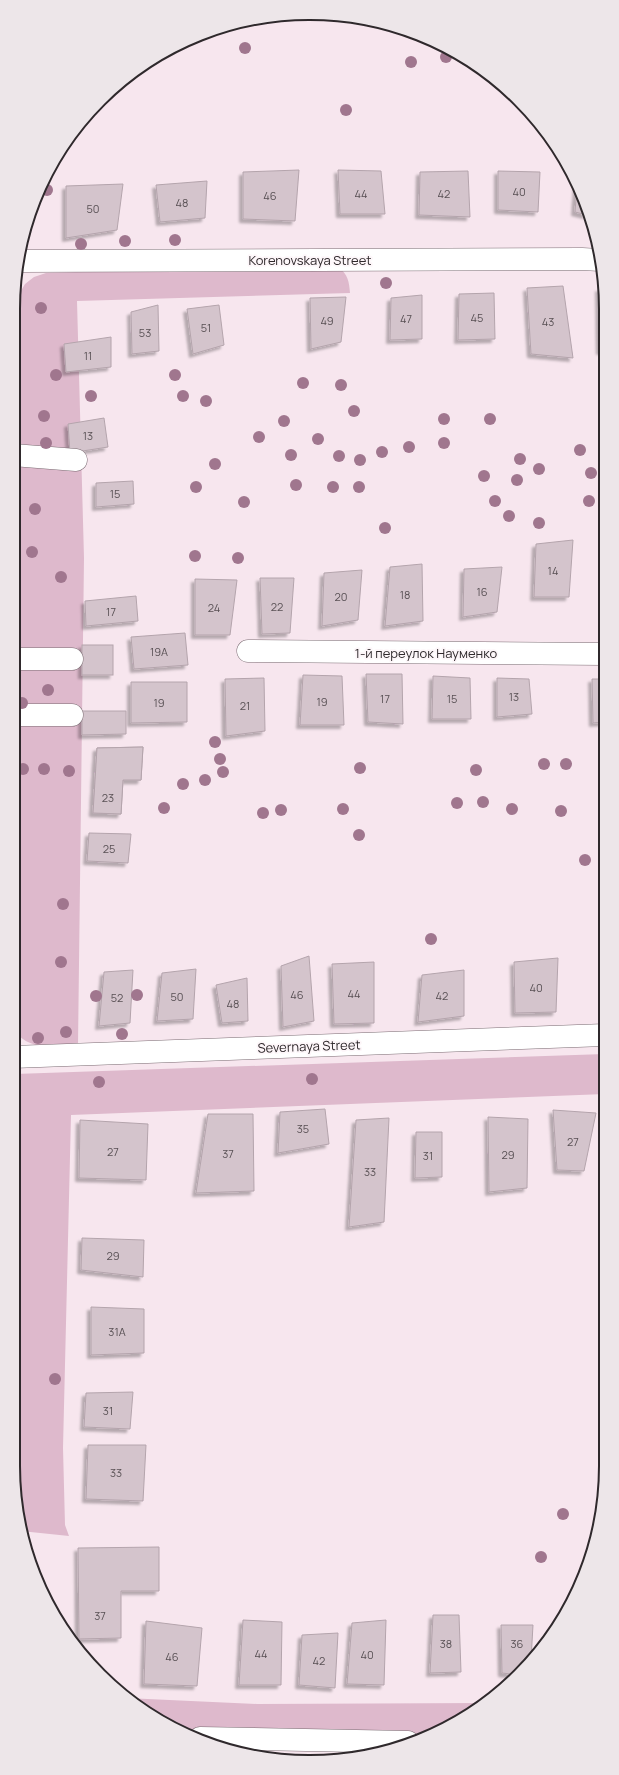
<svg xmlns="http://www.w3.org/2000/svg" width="619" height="1775" font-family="Manrope,sans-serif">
<defs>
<filter id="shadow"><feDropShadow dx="-3.5" dy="3.5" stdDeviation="1" flood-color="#0004"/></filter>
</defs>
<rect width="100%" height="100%" fill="#f7e6ee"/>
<g fill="#deb9cc">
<path d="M 290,265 L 339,268 C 348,274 349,282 350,293 L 77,301 L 84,558 L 78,1045 C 51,1046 32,1052 13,1030 L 16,641 L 13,516 L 14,311 L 18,296 L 25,284 L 34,277 L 46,273 Z"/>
<polygon points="605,1054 605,1094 71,1115 63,1448 65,1525 69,1536 21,1531 19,1523 13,1465 13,1075 15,1074"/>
<polygon points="126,1698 257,1704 486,1703 474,1712 417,1738 180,1732"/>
<path d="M 259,1756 L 355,1757 C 326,1762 288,1765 259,1756 Z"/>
</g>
<g fill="#d4c4cc" stroke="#b4a4ac" filter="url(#shadow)">
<polygon points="299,170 295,221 243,219 243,172"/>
<polygon points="338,170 381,171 385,214 340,214"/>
<polygon points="468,171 470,217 419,215 420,172"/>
<polygon points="498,171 540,172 538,212 498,210"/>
<polygon points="207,181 205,218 160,222 156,185"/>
<polygon points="123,184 117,230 66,238 66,186"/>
<polygon points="577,185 587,215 575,212"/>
<polygon points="563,286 573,358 531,354 527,288"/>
<polygon points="599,288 603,289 604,351 600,351"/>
<polygon points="494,293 495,339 458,340 459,294"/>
<polygon points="422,295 422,339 390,340 391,298"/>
<polygon points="346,297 341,342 311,349 310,298"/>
<polygon points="158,305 159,351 132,354 131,312"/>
<polygon points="219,305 224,345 193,354 187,309"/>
<polygon points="111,337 111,367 66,372 64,344"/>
<polygon points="104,418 108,447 70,453 68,424"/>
<polygon points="133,481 134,504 96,507 96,483"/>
<polygon points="573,540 569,597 534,597 536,544"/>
<polygon points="422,564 423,621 385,626 390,567"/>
<polygon points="502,567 497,612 463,617 464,569"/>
<polygon points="362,570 358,620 322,626 324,573"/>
<polygon points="260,578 294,578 290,633 262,634"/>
<polygon points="195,579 237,580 230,635 195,635"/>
<polygon points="136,596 138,621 86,626 85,601"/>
<polygon points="185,633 188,665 134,669 131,637"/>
<rect x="82" y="645" width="31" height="30"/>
<polygon points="366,674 402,674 403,724 368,722"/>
<polygon points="303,675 342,676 344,725 300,725"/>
<polygon points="433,676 470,678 471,719 432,719"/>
<polygon points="264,678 265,731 226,736 225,679"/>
<polygon points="497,678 529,679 532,714 497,717"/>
<polygon points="592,679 604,679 604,722 593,723"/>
<polygon points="131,682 187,682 187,722 131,723"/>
<polygon points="82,711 126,711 126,734 82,735"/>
<polygon points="143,747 141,780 123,780 121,814 93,813 97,748"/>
<polygon points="143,747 141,780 123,780 121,814 93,813 97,748"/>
<polygon points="89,833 131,834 128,863 87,861"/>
<polygon points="309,956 314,1021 283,1027 281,966"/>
<polygon points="558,958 556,1012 515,1013 514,962"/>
<polygon points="374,962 374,1023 334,1024 332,964"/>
<polygon points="196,969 193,1019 157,1021 162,973"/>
<polygon points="133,970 130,1023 99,1026 104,972"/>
<polygon points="464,970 464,1016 418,1022 422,975"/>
<polygon points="247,978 248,1021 222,1023 216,985"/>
<polygon points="325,1109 329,1144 278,1153 280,1112"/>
<polygon points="553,1110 596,1113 584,1171 557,1170"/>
<polygon points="208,1114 253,1114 254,1191 196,1193"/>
<polygon points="488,1117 528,1119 527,1188 489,1192"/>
<polygon points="389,1118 384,1222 349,1227 356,1120"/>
<polygon points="80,1120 148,1124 146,1180 79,1178"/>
<polygon points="416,1132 442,1132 442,1177 415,1178"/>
<polygon points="82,1238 144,1240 143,1277 81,1270"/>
<polygon points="91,1307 144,1309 144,1353 91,1355"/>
<polygon points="133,1392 130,1429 84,1427 86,1393"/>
<polygon points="88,1445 146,1445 143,1501 86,1499"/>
<polygon points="159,1547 159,1591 121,1591 121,1638 79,1639 78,1548"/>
<polygon points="433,1615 459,1615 461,1672 430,1673"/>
<polygon points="243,1620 282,1622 281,1685 239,1685"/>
<polygon points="386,1620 384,1685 347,1684 352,1623"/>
<polygon points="146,1621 202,1628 197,1686 144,1684"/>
<polygon points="501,1625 533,1625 531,1660 519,1675 502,1673"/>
<polygon points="338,1633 335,1688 299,1685 302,1635"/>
</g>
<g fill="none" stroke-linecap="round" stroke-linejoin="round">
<defs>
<g id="minor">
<polyline points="19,261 582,259 600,260"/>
<polyline points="13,455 76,460"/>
<polyline points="248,651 604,654"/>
<polyline points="13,659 72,659"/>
<polyline points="13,715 72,715"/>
<polyline points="13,1057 605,1035"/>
<polyline points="200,1738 408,1742"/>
</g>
</defs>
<use href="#minor" stroke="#7b6c73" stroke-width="23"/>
<use href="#minor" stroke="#fff" stroke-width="22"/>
</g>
<g fill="#a0768e">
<circle cx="245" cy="48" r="6"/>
<circle cx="446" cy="57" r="6"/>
<circle cx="411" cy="62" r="6"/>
<circle cx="346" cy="110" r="6"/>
<circle cx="47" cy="190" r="6"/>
<circle cx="175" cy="240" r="6"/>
<circle cx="125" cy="241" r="6"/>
<circle cx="81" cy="244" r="6"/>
<circle cx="386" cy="283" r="6"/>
<circle cx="41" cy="308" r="6"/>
<circle cx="56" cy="375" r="6"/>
<circle cx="175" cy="375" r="6"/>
<circle cx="303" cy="383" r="6"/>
<circle cx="341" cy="385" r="6"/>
<circle cx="91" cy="396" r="6"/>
<circle cx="183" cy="396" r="6"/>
<circle cx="206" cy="401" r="6"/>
<circle cx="354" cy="411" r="6"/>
<circle cx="44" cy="416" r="6"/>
<circle cx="444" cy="419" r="6"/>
<circle cx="490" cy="419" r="6"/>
<circle cx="284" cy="421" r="6"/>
<circle cx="259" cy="437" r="6"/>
<circle cx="318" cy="439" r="6"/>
<circle cx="46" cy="443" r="6"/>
<circle cx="444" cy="443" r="6"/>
<circle cx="409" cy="447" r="6"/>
<circle cx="580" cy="450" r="6"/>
<circle cx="382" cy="452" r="6"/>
<circle cx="291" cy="455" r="6"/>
<circle cx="339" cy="456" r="6"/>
<circle cx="520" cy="459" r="6"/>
<circle cx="360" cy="460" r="6"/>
<circle cx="215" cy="464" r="6"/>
<circle cx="539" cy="469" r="6"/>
<circle cx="591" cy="473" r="6"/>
<circle cx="484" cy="476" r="6"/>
<circle cx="517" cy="480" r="6"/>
<circle cx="296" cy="485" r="6"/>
<circle cx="196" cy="487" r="6"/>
<circle cx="333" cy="487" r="6"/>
<circle cx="359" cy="487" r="6"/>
<circle cx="495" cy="501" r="6"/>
<circle cx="589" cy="501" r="6"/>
<circle cx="244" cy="502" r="6"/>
<circle cx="35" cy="509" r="6"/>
<circle cx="509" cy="516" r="6"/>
<circle cx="539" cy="523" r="6"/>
<circle cx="385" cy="528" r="6"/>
<circle cx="32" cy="552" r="6"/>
<circle cx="195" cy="556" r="6"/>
<circle cx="238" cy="558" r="6"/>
<circle cx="61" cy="577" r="6"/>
<circle cx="48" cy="690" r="6"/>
<circle cx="22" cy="703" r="6"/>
<circle cx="215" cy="742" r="6"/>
<circle cx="220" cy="759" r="6"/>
<circle cx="544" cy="764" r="6"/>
<circle cx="566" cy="764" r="6"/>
<circle cx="360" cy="768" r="6"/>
<circle cx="23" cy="769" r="6"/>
<circle cx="44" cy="769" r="6"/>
<circle cx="476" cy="770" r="6"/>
<circle cx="69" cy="771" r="6"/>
<circle cx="223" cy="772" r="6"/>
<circle cx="205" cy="780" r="6"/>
<circle cx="183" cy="784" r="6"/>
<circle cx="483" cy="802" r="6"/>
<circle cx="457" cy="803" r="6"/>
<circle cx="164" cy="808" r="6"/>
<circle cx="343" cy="809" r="6"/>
<circle cx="512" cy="809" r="6"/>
<circle cx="281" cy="810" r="6"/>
<circle cx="561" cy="811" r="6"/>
<circle cx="263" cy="813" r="6"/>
<circle cx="359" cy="835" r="6"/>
<circle cx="585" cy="860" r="6"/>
<circle cx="63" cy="904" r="6"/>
<circle cx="431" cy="939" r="6"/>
<circle cx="61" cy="962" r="6"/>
<circle cx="137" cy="995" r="6"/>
<circle cx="96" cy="996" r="6"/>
<circle cx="66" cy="1032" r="6"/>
<circle cx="122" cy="1034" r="6"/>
<circle cx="38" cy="1038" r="6"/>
<circle cx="312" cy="1079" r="6"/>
<circle cx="99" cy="1082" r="6"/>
<circle cx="55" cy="1379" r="6"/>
<circle cx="563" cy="1514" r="6"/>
<circle cx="541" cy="1557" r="6"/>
</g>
<g text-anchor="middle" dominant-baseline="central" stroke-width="3.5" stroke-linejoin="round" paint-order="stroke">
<g font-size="11" fill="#585054">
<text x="519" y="191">40</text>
<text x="361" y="193">44</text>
<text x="444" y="193">42</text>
<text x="270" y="195">46</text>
<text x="182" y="202">48</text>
<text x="93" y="208">50</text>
<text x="477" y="317">45</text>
<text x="406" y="318">47</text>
<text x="327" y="320">49</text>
<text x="548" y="321">43</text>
<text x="206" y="327">51</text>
<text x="145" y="332">53</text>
<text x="88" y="355">11</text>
<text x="88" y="435">13</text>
<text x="115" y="493">15</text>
<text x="553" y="570">14</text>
<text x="482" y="591">16</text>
<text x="405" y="594">18</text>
<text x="341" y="596">20</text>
<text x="277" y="606">22</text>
<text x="214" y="607">24</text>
<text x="111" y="611">17</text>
<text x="159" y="651">19А</text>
<text x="514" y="696">13</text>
<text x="385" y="698">17</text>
<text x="452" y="698">15</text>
<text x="322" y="701">19</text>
<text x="159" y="702">19</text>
<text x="245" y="705">21</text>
<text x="108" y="797">23</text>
<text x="109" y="848">25</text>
<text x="536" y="987">40</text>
<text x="354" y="993">44</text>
<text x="297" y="994">46</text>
<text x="442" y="995">42</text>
<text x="177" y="996">50</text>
<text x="117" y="997">52</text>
<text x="233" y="1003">48</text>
<text x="303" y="1128">35</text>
<text x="573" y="1141">27</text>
<text x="113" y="1151">27</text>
<text x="228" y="1153">37</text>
<text x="508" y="1154">29</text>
<text x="428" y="1155">31</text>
<text x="370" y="1171">33</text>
<text x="113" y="1255">29</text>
<text x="117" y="1331">31А</text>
<text x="108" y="1410">31</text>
<text x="116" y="1472">33</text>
<text x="100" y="1615">37</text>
<text x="446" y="1643">38</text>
<text x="517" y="1643">36</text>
<text x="261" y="1653">44</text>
<text x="367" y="1654">40</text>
<text x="172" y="1656">46</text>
<text x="319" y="1660">42</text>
</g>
<g font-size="13" fill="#2f292c" stroke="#fdf6f9">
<text x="310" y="260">Korenovskaya Street</text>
<text x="426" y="653">1-й переулок Науменко</text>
<text transform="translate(309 1046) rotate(-2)">Severnaya Street</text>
</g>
</g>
<path d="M0 0H619V1775H0ZM309 20H310A289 289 0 0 1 599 309V1466A289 289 0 0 1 310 1755H309A289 289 0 0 1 20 1466V309A289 289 0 0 1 309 20Z" fill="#ede6e9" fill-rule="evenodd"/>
<path fill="none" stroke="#2f292c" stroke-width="2" d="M309 20H310A289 289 0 0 1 599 309V1466A289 289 0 0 1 310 1755H309A289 289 0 0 1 20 1466V309A289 289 0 0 1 309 20Z"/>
</svg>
